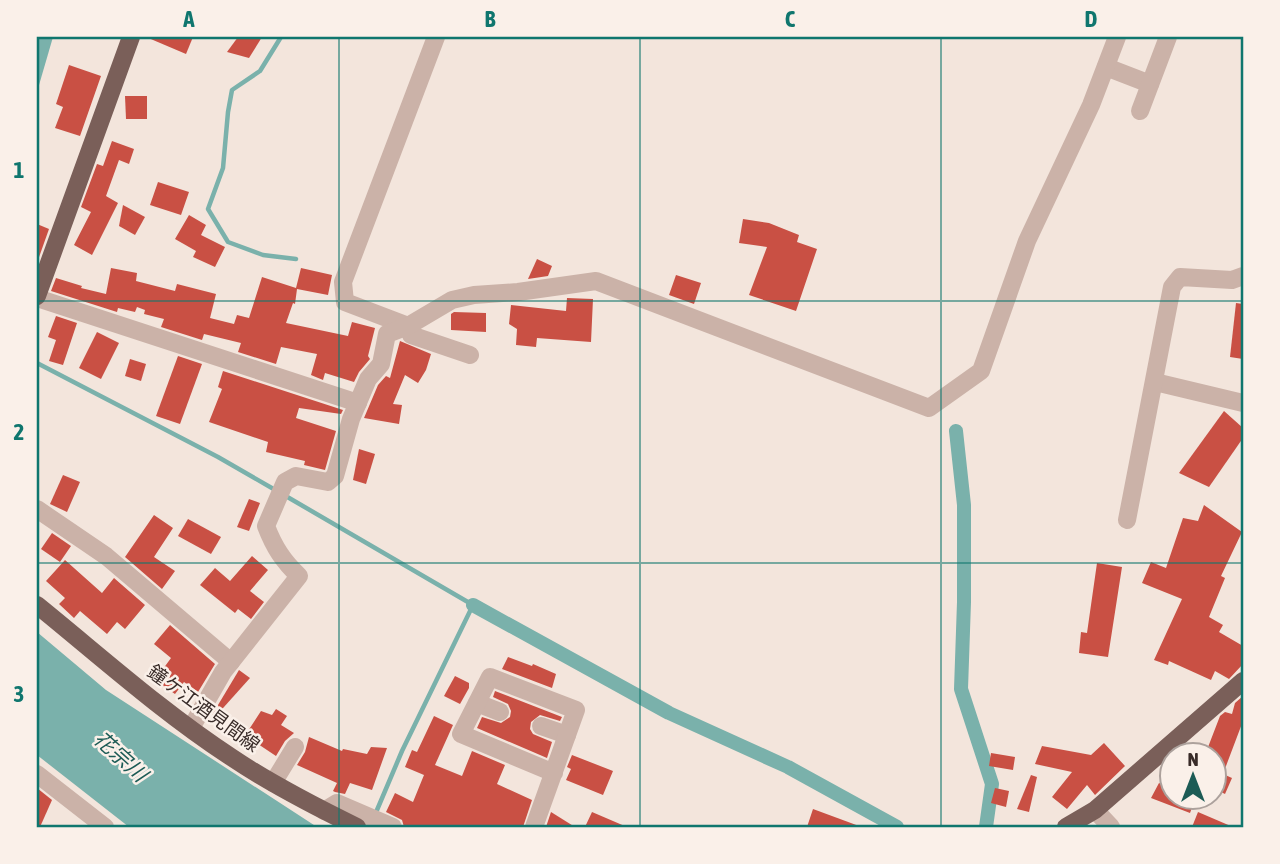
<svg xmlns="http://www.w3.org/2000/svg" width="1280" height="864" font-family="'Asap Condensed','Noto Sans JP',sans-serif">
<rect width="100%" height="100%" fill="#f3e5dc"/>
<g fill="#7ab1ab">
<polygon points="37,37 53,37 37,92"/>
<polygon points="37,632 106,690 317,827 129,827 37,755"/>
</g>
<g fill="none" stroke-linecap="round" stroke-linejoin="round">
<g stroke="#7ab1ab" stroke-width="4.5">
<polyline points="281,37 260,71 232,90 228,112 223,168 208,209 228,242 263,255 296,259"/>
<polyline points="37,363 218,457 277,491"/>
<polyline points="284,495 473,605 402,751 377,810"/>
</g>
<g stroke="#7ab1ab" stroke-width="14">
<polyline points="956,431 964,505 964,602 961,689 992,784 986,827"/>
<polyline points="473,605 669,713 788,767 897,827"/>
</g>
</g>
<g fill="#c95044">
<polygon points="146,37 193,37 186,54"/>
<polygon points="238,37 262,37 249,58 227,52"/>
<polygon points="69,65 101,76 80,136 55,128 63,107 56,104"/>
<polygon points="125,96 147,96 147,119 126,119"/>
<polygon points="112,141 134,149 129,164 119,160 106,196 118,203 92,255 74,245 91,212 81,207 97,164 103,166"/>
<polygon points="158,182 189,192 181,215 150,205"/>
<polygon points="123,205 145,217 135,235 119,226"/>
<polygon points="189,215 206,225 201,235 225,247 215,267 193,257 196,251 175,239"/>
<polygon points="743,219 769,223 799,235 797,242 817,249 796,311 749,295 767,247 739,243"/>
<polygon points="37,224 49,229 38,260 37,259"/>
<polygon points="537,259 552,266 548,276 528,279"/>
<polygon points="111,268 137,273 136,281 175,291 177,284 216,294 210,318 234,324 237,315 249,318 262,277 296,288 301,268 332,275 328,295 297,289 295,304 293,303 286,323 348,336 352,322 375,328 368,356 370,359 359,372 354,382 325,373 323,380 311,375 317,354 281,347 276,364 238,352 241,343 204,334 202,340 161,327 164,319 144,314 145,310 137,307 135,312 118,308 117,312 51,291 56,278 82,286 81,288 106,294"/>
<polygon points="676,275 701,283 694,304 669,295"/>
<polygon points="567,298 593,299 591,342 537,338 536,347 516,345 517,329 509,324 511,305 566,311"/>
<polygon points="1236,303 1243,304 1243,359 1230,357"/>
<polygon points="454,312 486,313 486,332 451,330 451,314"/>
<polygon points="56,316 77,323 63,365 49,361 56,340 48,337"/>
<polygon points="97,332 119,343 101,379 79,368"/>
<polygon points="400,341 431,354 426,370 418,383 405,375 393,404 402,405 399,424 364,418 378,385 386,376 390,378"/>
<polygon points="178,356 202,364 180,424 156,416"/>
<polygon points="130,359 146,364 141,381 125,376"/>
<polygon points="223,371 343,410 341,414 299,408 296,418 336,431 325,470 304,465 305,461 266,452 268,442 209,422 222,389 218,387"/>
<polygon points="1224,411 1243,428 1243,438 1209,487 1179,473"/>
<polygon points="359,449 375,454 366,484 353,480"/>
<polygon points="63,475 80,482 67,512 50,504"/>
<polygon points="249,499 260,503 249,531 237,527"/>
<polygon points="1204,505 1242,532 1221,576 1225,578 1209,617 1223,625 1219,632 1243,646 1243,664 1229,679 1215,671 1211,680 1169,661 1168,665 1154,660 1182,599 1142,583 1151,562 1166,568 1183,518 1198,521"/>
<polygon points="154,515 173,528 154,557 175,571 162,589 125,557"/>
<polygon points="188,519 221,537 211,554 178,536"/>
<polygon points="52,533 71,546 60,562 41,549"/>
<polygon points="252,556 268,570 250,591 264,602 251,619 238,609 235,613 200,585 215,568 230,581"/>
<polygon points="65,560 102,593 114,578 145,605 125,629 117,622 107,634 80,611 74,618 59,604 65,598 46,581"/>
<polygon points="1097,563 1122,567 1108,657 1079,653 1081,632 1087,633"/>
<polygon points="170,625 215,664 198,692 184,682 175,694 155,680 171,658 154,644"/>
<polygon points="508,657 532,666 533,664 556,674 552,688 502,669"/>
<polygon points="239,670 250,678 215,717 212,715"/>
<polygon points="455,676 469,683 469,688 460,704 444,696"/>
<polygon points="495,691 562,717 560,721 540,715 531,722 530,729 533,734 552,742 547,758 477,728 482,717 501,723 510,717 511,711 508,704 493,697"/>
<polygon points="1243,696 1243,721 1223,774 1232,778 1225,794 1217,790 1214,795 1214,755 1205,755 1220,716 1225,712 1232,714 1235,703"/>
<polygon points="276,709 287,716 281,725 294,733 285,741 276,756 255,742 252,747 242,740 261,711 272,715"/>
<polygon points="434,716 453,725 435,765 462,776 472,751 505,765 497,784 532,800 523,827 404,827 402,820 386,812 395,793 413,802 424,775 405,767 412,750 417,752"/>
<polygon points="309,737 342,751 343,749 367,754 371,747 387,748 372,790 350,783 345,794 335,792 333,791 337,783 297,765 305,752"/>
<polygon points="1104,743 1125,766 1095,795 1087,785 1067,809 1052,797 1072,772 1035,764 1042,746 1091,755"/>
<polygon points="991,753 1015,757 1013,770 989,766"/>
<polygon points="572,755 613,771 603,795 566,780 571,769 567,767"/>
<polygon points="1031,775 1037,777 1029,812 1017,809"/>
<polygon points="1159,783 1172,788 1172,797 1196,797 1190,813 1151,798"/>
<polygon points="37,788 52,800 40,827 37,827"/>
<polygon points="995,788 1009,791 1006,807 991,803"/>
<polygon points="813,809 859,826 859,827 807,827"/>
<polygon points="551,812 575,827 546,827"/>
<polygon points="592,812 627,827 585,827"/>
<polygon points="1198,812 1233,827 1192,827"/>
</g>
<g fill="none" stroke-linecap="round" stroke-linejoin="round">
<g stroke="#cbb2a8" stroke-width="18">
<polyline points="436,37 343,282 345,302 408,326 411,335 470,355"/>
<polyline points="1106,67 1150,84"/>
<polyline points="1140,111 1168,37"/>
<polyline points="37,298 358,403"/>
<polyline points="1155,382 1243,403"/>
<polyline points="37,509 106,556 231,662"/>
<polyline points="1127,520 1172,287 1180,277 1232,280 1243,276"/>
<polyline points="477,703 500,712"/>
<polyline points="541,726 567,735"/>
<path d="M 191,728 L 223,672 L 299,576 C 283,561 274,547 266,526 L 285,482 L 296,476 L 328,482 L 335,476 L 351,419 L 368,379 L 381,364 L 387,334 L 408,326 L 452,300 L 474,295 L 518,292 L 596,281 L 929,408 L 981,371 L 1027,241 L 1091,105 L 1117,37"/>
<polyline points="37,774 105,827"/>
<polyline points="273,783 295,747"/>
<polyline points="1095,810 1111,827"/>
<polyline points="324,811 337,803 393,827"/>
<polyline points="534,827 576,710 490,677 461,734 554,773"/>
</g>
<g stroke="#7a5f59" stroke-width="18">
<polyline points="37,296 131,37"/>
<path d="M 37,605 C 100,656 162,712 231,757 C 271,784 314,806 357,827"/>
<polyline points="1066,827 1095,810 1243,681"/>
</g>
</g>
<path fill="none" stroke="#0f766e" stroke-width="2" stroke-opacity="0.55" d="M 339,37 L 339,827M 640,37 L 640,827M 941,37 L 941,827M 37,301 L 1243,301M 37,563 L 1243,563"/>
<g text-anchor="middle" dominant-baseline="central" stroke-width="5" stroke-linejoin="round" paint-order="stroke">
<g font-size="19" fill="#382b28" stroke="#faf0e9">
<text transform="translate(204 708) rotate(36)">鐘ケ江酒見間線</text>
</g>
<g font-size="21" font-style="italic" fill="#1c5b55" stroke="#faf0e9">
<text transform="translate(121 756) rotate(42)">花宗川</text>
</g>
</g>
<rect width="1280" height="864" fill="none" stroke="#faf0e9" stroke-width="77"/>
<g transform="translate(1193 776)"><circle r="33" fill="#faf0e9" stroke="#aca19c" stroke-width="2"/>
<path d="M0-5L12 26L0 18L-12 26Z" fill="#1c5b55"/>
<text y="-10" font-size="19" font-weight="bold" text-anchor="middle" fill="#382b28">N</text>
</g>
<rect x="38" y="38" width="1204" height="788" fill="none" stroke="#0f766e" stroke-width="2.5"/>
<g font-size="23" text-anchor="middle" font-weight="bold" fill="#0f766e">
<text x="189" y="27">A</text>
<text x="490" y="27">B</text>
<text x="790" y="27">C</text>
<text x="1091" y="27">D</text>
<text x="19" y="178">1</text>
<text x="19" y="440">2</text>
<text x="19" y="702">3</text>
</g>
</svg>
